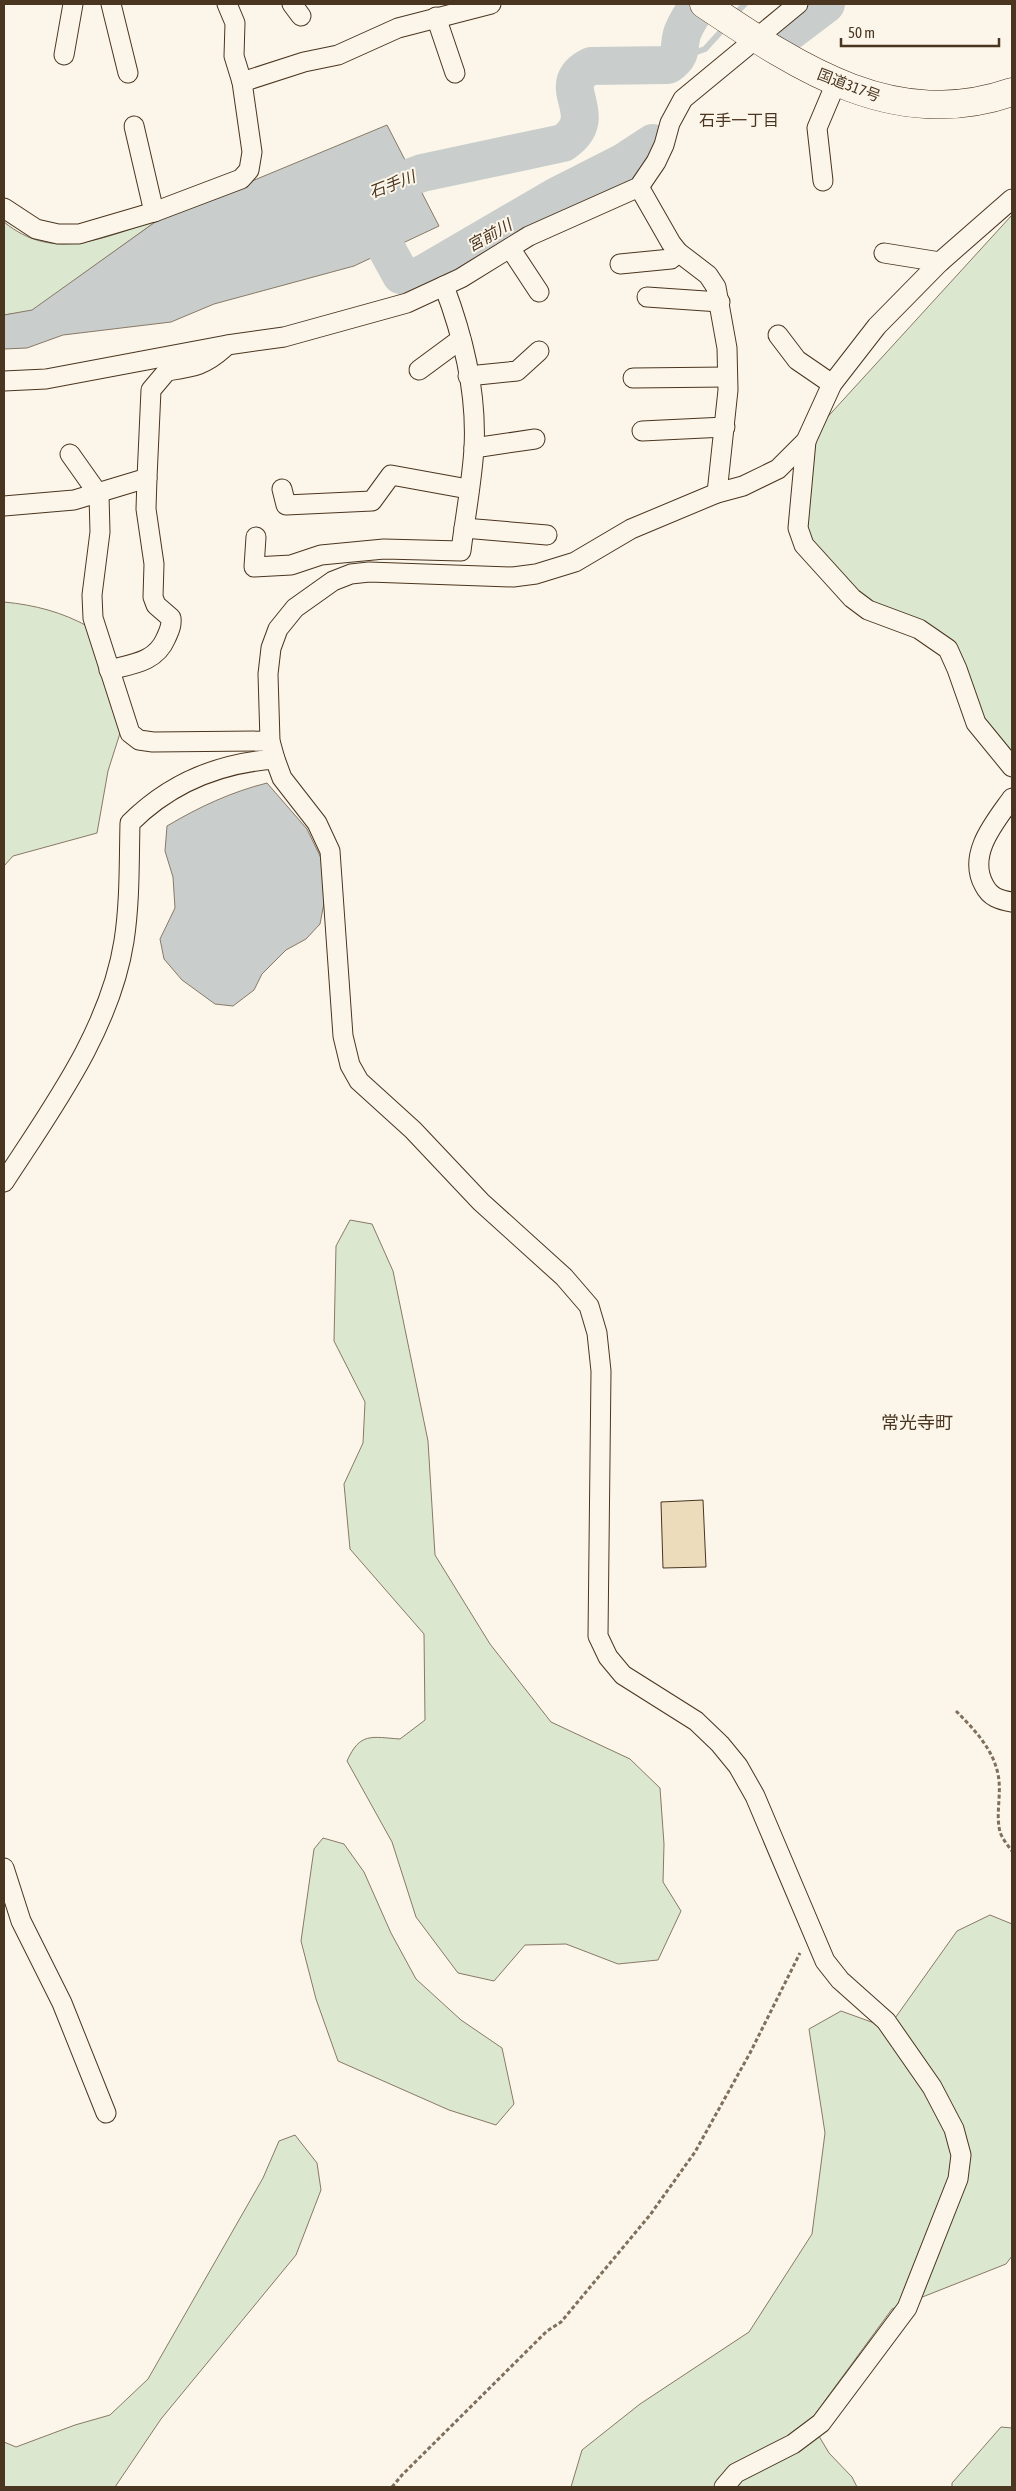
<svg xmlns="http://www.w3.org/2000/svg" width="1016" height="2491" font-family="'Asap Condensed','Noto Sans JP',sans-serif">
<rect width="100%" height="100%" fill="#fbf6e9"/>
<g fill="#dce7d0" stroke="#887966">
<polygon points="1012,215 1012,760 937,648 870,608 815,555 792,508 822,423"/>
<path d="M 158,220 L 32,311 L 4,315 L 4,222 C 54,263 104,237 158,220 Z"/>
<path d="M 4,602 C 35,605 62,612 89,627 L 121,730 L 108,771 L 97,833 L 13,856 L 4,866 Z"/>
<path d="M 350,1220 L 372,1224 L 393,1271 L 428,1441 L 435,1555 L 490,1644 L 551,1722 L 630,1759 L 660,1788 L 664,1844 L 663,1882 L 681,1911 L 658,1960 L 618,1964 L 566,1944 L 525,1945 L 494,1981 L 458,1973 L 416,1917 L 392,1842 L 347,1761 C 360,1732 371,1737 400,1739 L 425,1720 L 424,1634 L 350,1549 L 344,1484 L 363,1443 L 365,1402 L 334,1341 L 336,1246 Z"/>
<polygon points="323,1838 344,1844 364,1872 391,1933 416,1979 461,2020 502,2048 514,2104 496,2125 449,2110 338,2061 316,1999 301,1941 314,1849"/>
<polygon points="990,1915 1012,1924 1012,2256 1006,2264 892,2309 810,2421 829,2453 852,2477 857,2487 571,2487 582,2450 640,2404 749,2332 812,2234 825,2133 809,2029 841,2011 888,2028 957,1931"/>
<polygon points="295,2135 317,2163 321,2190 296,2255 161,2419 115,2487 4,2487 4,2442 16,2447 75,2425 110,2415 148,2379 263,2178 279,2141"/>
<polygon points="1001,2427 1012,2428 1012,2487 952,2487 952,2483"/>
</g>
<g fill="#c9cecd" stroke="#887966">
<polygon points="387,125 439,226 354,266 214,304 171,322 63,335 27,348 4,349 4,315 32,310 158,220"/>
<path d="M 267,783 L 307,829 L 321,858 L 327,887 L 320,924 L 306,939 L 286,950 L 262,974 L 254,990 L 233,1006 L 215,1004 L 182,980 L 164,959 L 160,939 L 175,908 L 173,877 L 165,851 L 167,826 C 199,807 231,792 267,783 Z"/>
</g>
<g fill="none" stroke-linecap="round" stroke-linejoin="round">
<g stroke="#c9cecd" stroke-width="6">
<polyline points="734,15 745,4"/>
<polyline points="677,59 705,49 725,27"/>
</g>
<g stroke="#c9cecd" stroke-width="38">
<polyline points="789,32 826,4"/>
<path d="M 365,194 L 422,173 L 563,143 C 605,115 550,86 591,66 L 668,65 C 686,53 676,44 684,29 C 688,20 694,12 698,4"/>
<polyline points="363,206 401,275 411,278 423,274 557,196 624,162 653,143"/>
</g>
</g>
<polygon fill="#ecdcbc" stroke="#4a3520" points="703,1500 706,1567 663,1568 661,1502"/>
<g fill="none" stroke-linecap="round" stroke-linejoin="round">
<defs>
<g id="street">
<polyline points="111,4 128,73"/>
<polyline points="292,4 301,16"/>
<polyline points="436,17 455,73"/>
<polyline points="64,55 73,4"/>
<polyline points="242,82 304,62 338,55 398,28 491,4"/>
<polyline points="134,126 154,212"/>
<polyline points="823,181 817,128 836,83"/>
<polyline points="639,187 671,243 678,252 708,275 716,287 727,348 728,390 717,493"/>
<polyline points="4,208 36,229 58,234 79,234 154,212 241,179 249,170 252,152 242,82 234,56 235,23 227,4"/>
<polyline points="510,248 539,292"/>
<polyline points="884,253 940,262"/>
<polyline points="620,264 671,259 678,252"/>
<polyline points="647,297 720,302"/>
<polyline points="778,335 797,360 832,384"/>
<polyline points="419,370 461,339"/>
<polyline points="468,376 517,371 539,351"/>
<polyline points="633,378 727,377"/>
<polyline points="4,381 46,379 227,345 284,337 407,303 461,278 529,236 639,187 656,162 664,145 670,123 683,99 798,4"/>
<polyline points="642,431 725,427"/>
<polyline points="806,441 798,528 804,545 852,598 868,610 919,629 948,649 957,669 976,723 1012,767"/>
<polyline points="474,448 535,439"/>
<polyline points="70,454 99,495 100,532 92,595 93,618 130,733 139,740 153,742 270,741"/>
<polyline points="282,489 286,505 372,501 391,475 468,489"/>
<path d="M 4,506 L 74,500 L 147,478 L 151,390 L 167,371 C 193,367 204,366 224,348"/>
<polyline points="464,528 547,535"/>
<path d="M 256,537 L 254,567 L 291,565 L 321,555 L 384,549 L 461,551 C 465,517 472,482 474,448 C 477,394 463,336 444,286"/>
<path d="M 109,670 C 133,664 156,662 166,638 C 169,631 172,626 171,618 L 156,605 L 153,597 L 154,564 L 146,509 L 147,478"/>
<path d="M 1012,798 C 995,822 967,854 984,885 C 990,897 999,900 1012,902"/>
<path d="M 4,1182 C 52,1108 110,1030 124,941 C 130,902 129,863 130,823 C 169,784 219,763 275,759"/>
<polyline points="4,1868 21,1921 62,2003 106,2113"/>
<polyline points="724,2487 736,2473 793,2444 821,2423 907,2308 958,2179 961,2155 954,2129 932,2087 886,2021 840,1980 825,1961 755,1796 738,1766 720,1744 696,1721 623,1675 608,1657 598,1636 601,1371 597,1333 589,1306 564,1277 481,1202 413,1130 359,1081 350,1065 343,1036 330,851 317,823 282,778 275,759 270,741 268,674 271,648 278,629 295,608 333,581 351,574 369,572 513,577 536,574 575,562 631,529 717,493 743,486 778,469 806,441 832,384 877,326 940,262 1012,199"/>
</g>
<path id="highway" d="M 704,4 C 798,67 894,133 1012,92"/>
</defs>
<use href="#street" stroke="#4a3520" stroke-width="21"/>
<use href="#highway" stroke="#4a3520" stroke-width="29"/>
<g stroke="#7f6f5c" stroke-width="3" stroke-dasharray="4 2.5" stroke-linecap="butt">
<path d="M 956,1711 C 973,1728 991,1747 997,1770 C 1003,1791 995,1812 1000,1832 C 1002,1838 1008,1846 1012,1851"/>
<polyline points="392,2487 402,2475 547,2331 561,2322 650,2215 695,2152 750,2053 800,1953"/>
</g>
<use href="#street" stroke="#fbf6e9" stroke-width="19"/>
<use href="#highway" stroke="#fbf6e9" stroke-width="28"/>
</g>
<g text-anchor="middle" dominant-baseline="central" stroke-width="4" stroke-linejoin="round" paint-order="stroke">
<g font-size="15" fill="#4a3520" stroke="#fbf6e9">
<text transform="translate(849 85) rotate(21)">国道317号</text>
</g>
<g font-size="16" fill="#4a3520" stroke="#fbf6e9">
<text x="739" y="120">石手一丁目</text>
</g>
<g font-size="16" font-style="italic" fill="#4a3520" stroke="#fbf6e9">
<text transform="translate(392 184) rotate(-21)">石手川</text>
<text transform="translate(489 235) rotate(-29)">宮前川</text>
</g>
<g font-size="18" fill="#4a3520" stroke="#fbf6e9">
<text x="917" y="1422">常光寺町</text>
</g>
</g>
<rect width="1016" height="2491" fill="none" stroke="#4a3520" stroke-width="10"/>
<path d="M841 38v8h158v-8" fill="none" stroke="#4a3520" stroke-width="2.5"/>
<text x="848" y="38" font-size="15" fill="#4a3520" stroke="#fbf6e9" stroke-width="4" paint-order="stroke">50 m</text>
</svg>
